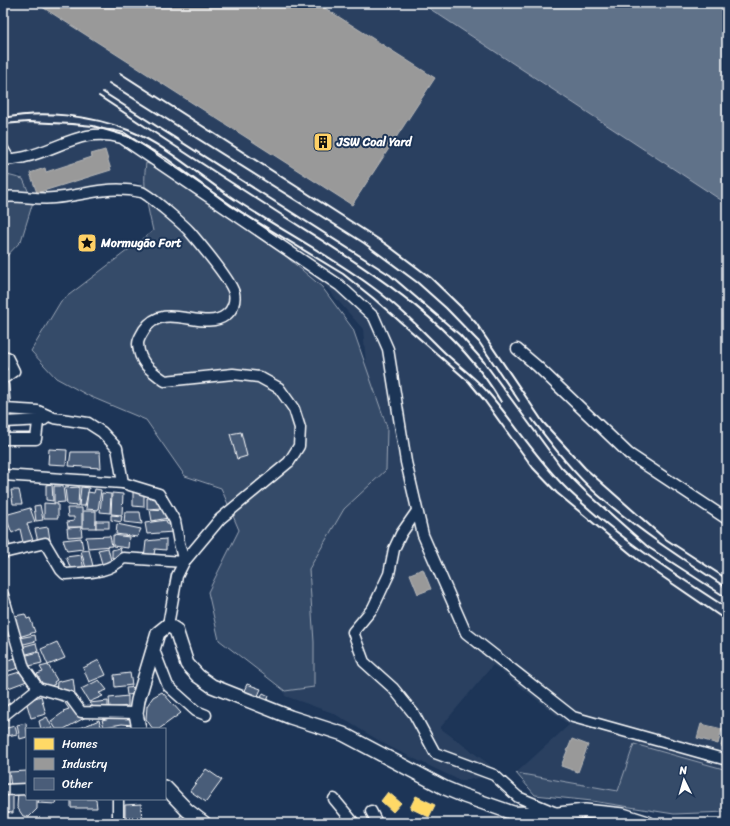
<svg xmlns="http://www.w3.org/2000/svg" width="730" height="826" font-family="Sriracha,sans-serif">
<rect width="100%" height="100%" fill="#1d3557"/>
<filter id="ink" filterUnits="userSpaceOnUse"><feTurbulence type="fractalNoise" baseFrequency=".025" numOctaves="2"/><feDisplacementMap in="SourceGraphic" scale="8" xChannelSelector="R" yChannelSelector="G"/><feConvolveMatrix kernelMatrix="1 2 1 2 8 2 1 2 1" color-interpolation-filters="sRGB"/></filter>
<g filter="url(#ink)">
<polygon fill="#2a4161" points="3,3 421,3 727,204 727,770 634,744 619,791 516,773 569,725 493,665 440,728 490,765 484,777 461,781 390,747 333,713 285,696 265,604 369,397 363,329 326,287 136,182 32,195 20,175 3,176"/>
<g fill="#364b69" stroke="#9aa5b4">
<path d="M 146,163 L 198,182 L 322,287 L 353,329 L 387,427 L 386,470 L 344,509 L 309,569 L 314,642 L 314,687 L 285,691 L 219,640 L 208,592 L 239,530 L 221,488 L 185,476 L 146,420 L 89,396 L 56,378 L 31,351 L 61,301 L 153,231 C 148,208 142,187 146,163 Z"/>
<polygon points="3,174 23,179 33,202 21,241 3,260"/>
<polygon points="634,744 727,770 727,812 674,814 592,801 535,795 516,773 618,791"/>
</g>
<polygon fill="#617289" stroke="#a0aab8" points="421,3 727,3 727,204"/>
<g fill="#ffd966" stroke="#ffe494">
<polygon points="388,792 401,803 393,812 381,801"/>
<polygon points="416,796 435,805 429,817 410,808"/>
</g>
<g fill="#999" stroke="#b8b8b8">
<polygon points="36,3 317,3 435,78 352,205"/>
<polygon points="105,150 111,170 37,193 30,173 45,168 46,172 92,157 91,154"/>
<polygon points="423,569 431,589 418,594 410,574"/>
<polygon points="701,724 722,729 718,744 697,738"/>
<polygon points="724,735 727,735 727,748 721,746"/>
<polygon points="572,739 588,745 578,772 561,766"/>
</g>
<g fill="#4a5d79" stroke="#fff">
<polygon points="241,432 247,456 237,459 230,434"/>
<polygon points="49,449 67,450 66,465 48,464"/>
<polygon points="71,452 100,452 101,468 69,466"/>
<polygon points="52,484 53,501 46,500 46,485"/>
<polygon points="54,486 63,486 65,502 54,503"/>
<polygon points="79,487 78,506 67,505 65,488"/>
<polygon points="81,487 89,488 85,506 79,506"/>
<polygon points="95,489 101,490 98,510 86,509 88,492 94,493"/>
<polygon points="11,490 19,490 22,504 13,504"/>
<polygon points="133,491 144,491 144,507 133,506"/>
<polygon points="102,493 111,494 110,513 100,512"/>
<polygon points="112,493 123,494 122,515 111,514"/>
<polygon points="159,497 162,508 147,509 147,498"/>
<polygon points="44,503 58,504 58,518 44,518"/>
<polygon points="40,505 43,520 36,521 34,506"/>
<polygon points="30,508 35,522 27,524 34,543 24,547 20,529 12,533 5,515"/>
<polygon points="67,508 82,508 82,527 68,527 67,522 74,521 74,517 68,517"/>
<polygon points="166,509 168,518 152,521 150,510"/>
<rect x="83" y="511" width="13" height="17"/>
<polygon points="125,512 140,512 142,524 124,522"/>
<polygon points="111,515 122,516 121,522 111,520"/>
<polygon points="166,520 167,524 172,524 173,532 147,534 145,523"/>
<rect x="96" y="521" width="13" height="7"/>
<polygon points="117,524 141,529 137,537 116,534"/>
<polygon points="48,527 50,540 38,542 35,529"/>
<polygon points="81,527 82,536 68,537 67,528"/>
<polygon points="3,532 5,532 12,550 3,548"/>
<polygon points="113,535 129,537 128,548 113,546"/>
<polygon points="110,536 112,546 88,548 86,537"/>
<polygon points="81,538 83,549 67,551 63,540"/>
<polygon points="166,539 166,550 155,549 153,560 144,559 146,541"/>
<polygon points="108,548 112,565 103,567 98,550"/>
<polygon points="120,548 122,556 112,558 112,550"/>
<polygon points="89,550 93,566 86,568 81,551"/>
<polygon points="81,555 84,570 72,572 66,557"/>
<polygon points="25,614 27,619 30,618 35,632 19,637 15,616"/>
<polygon points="35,635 36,641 20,645 19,638"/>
<polygon points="57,642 65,658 48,665 41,649"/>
<polygon points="36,643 38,651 23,655 21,647"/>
<polygon points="39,652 42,663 25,667 23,656"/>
<polygon points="15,658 18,668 3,673 3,662"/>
<polygon points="99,660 106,675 89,682 83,668"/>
<polygon points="48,665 57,680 54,682 55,684 45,689 37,674 43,672 40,667"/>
<polygon points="23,671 27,681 3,690 3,677"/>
<polygon points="130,673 132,685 115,687 114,675"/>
<polygon points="73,678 75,694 56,692 57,682"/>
<polygon points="99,680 107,690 99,693 103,696 89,702 81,689"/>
<polygon points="247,684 261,689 257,698 243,693"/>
<polygon points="137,687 137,694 127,695 126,688"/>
<polygon points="162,692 181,713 159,729 153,729 146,719 147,706 153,697"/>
<polygon points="263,693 269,696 267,701 261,698"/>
<polygon points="41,696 46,714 31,718 26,701"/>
<polygon points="128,696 128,706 110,708 109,698"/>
<polygon points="71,700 86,717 64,729 56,729 51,721 64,712 63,711 69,709 65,703"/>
<polygon points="108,701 108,708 96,709 89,703"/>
<polygon points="131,713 133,725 122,724 104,727 102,720"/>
<polygon points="47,717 53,729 41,729 39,721"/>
<polygon points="99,720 102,729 78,729"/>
<polygon points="26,723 27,737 20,739 17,725"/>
<polygon points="15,726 17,734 3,737 3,729"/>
<polygon points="206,769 222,780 206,802 190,791"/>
<polygon points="27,771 27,785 11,787 9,772"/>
<polygon points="18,792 27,793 27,799 37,799 37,809 29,817 23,816 17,807"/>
<polygon points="3,795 13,795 13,813 3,812"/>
<polygon points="39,799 57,799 56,804 38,803"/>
<polygon points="71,799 96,799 97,808 71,808"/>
<polygon points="141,804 142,823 125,823 125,805"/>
<polygon points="182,813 189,818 186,823 177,823"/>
</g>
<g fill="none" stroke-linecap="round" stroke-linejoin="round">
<defs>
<g id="minor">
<polyline points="3,149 9,159"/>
<path d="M 3,160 C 10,159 18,159 25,157 C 60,149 84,126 122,138 L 339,285 L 374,317 L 388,349 L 406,462 L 423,535 L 466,633 L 573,717 L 727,760"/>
<path d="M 3,197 C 20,195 37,200 54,198 C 86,195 109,185 141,192 C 147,193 185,226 190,232 C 200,244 231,280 234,293 C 236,301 232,311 226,315 C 203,333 164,299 144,330 C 142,334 138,339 138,344 C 139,363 151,371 165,381 L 233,374 L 259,377 L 279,388 L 294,409 L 300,428 L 299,446 L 289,462 L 220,519 L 184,562 L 177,576 L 168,625"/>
<polyline points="517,349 537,366 629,454 727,519"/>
<polyline points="3,379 14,371 7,357"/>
<polyline points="3,385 5,409 3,435"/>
<polyline points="5,409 38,411 54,418 88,423 102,432 117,448 123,483"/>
<polyline points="4,422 44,420"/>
<polyline points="3,439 36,439 38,422"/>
<path d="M 3,475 L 123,483 L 159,494 L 175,521 L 179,543 L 184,562 L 123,558 C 108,574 87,572 65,574 L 61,570 L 45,543 L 3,553"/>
<polyline points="417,511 401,534 394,549 389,574 373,608 353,632 364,662 393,688 414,714 435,753 494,775 518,797 554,812"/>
<polyline points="3,595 24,668 38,688 70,697 81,712 136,713"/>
<polyline points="154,650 168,686 196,711 206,715"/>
<polyline points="3,716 38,688"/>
<polyline points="3,790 27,789"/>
<polyline points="118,799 118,823"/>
<polyline points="334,799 354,823"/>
<polyline points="371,811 377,823"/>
</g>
<g id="major">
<polyline points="139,729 136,713 138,700 158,633 168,625 176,630 187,664 198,676 212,686 290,717 343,734 445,788 464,796 513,813 558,814 585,811 623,815 648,823"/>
<polyline points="165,787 187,810 204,823"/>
</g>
</defs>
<use href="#minor" stroke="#fff" stroke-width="13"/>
<use href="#major" stroke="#fff" stroke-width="16"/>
<use href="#minor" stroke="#1d3557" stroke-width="10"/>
<use href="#major" stroke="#1d3557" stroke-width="13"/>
<g stroke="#fff" stroke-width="2">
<polyline points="120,73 386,244 431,278 461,307 476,323 543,422 585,468 664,538 727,579"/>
<polyline points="109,83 364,243 418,283 446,308 479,342 519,401"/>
<polyline points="103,92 390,275 460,335 484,362 561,467 585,491 648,547 727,598"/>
<path d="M 99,96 C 156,134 213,171 271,208 C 354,262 450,314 501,402"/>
<path d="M 3,118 C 42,110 90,115 128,130 C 168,146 201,178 237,201 C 281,230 328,254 371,286 C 396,304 419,327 441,349 C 455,363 471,374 485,389 C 514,421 536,459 568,490 C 616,536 671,572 727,608"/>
<polyline points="3,124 28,122 72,124 93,126 127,136 166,158 231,206 343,274 373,298 469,382 484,400 533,468 557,493 638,560 727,621"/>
<path d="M 532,419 C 552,445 573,473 598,495 C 638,530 682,559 727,588"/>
</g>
</g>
</g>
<defs>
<symbol id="building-square" viewBox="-11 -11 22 22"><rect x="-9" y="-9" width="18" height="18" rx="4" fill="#ffd166" stroke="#1d3557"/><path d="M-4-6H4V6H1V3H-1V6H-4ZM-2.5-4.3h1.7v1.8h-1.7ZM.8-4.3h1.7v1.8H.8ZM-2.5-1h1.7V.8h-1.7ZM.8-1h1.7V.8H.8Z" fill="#111"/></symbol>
<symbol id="sight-square" viewBox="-11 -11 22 22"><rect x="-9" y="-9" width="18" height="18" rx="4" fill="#ffd166" stroke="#1d3557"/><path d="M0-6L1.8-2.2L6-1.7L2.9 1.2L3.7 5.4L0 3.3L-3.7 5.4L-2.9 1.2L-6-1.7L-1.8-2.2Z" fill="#111"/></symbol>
</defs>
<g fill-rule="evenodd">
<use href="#building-square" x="312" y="131" width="22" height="22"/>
<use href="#sight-square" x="76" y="232" width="22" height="22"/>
</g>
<g text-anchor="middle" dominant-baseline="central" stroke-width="4" stroke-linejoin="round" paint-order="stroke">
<g font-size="12" font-weight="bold" fill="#fff" stroke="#1d3557" text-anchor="start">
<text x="337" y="142">JSW Coal Yard</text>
<text x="101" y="243">Mormugão Fort</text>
</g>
</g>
<rect width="730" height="826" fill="none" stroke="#1d3557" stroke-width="16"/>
<rect x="8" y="8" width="714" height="810" fill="none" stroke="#fff" stroke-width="1.5" filter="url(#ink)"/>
<rect x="26" y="728" width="140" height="72" fill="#1d3557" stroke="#77869a"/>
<rect x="34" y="738" width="20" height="12" fill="#ffd966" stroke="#77869a"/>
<text x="62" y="748" font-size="12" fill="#ffffff">Homes</text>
<rect x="34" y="758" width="20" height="12" fill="#999999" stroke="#77869a"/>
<text x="62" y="768" font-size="12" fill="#ffffff">Industry</text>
<rect x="34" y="778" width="20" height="12" fill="#4a5d79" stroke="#77869a"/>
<text x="62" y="788" font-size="12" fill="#ffffff">Other</text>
<g transform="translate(684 780) rotate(355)" stroke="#1d3557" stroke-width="3" paint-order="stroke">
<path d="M0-3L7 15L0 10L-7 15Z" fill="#ffffff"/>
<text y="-6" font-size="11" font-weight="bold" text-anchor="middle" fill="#ffffff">N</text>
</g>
</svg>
